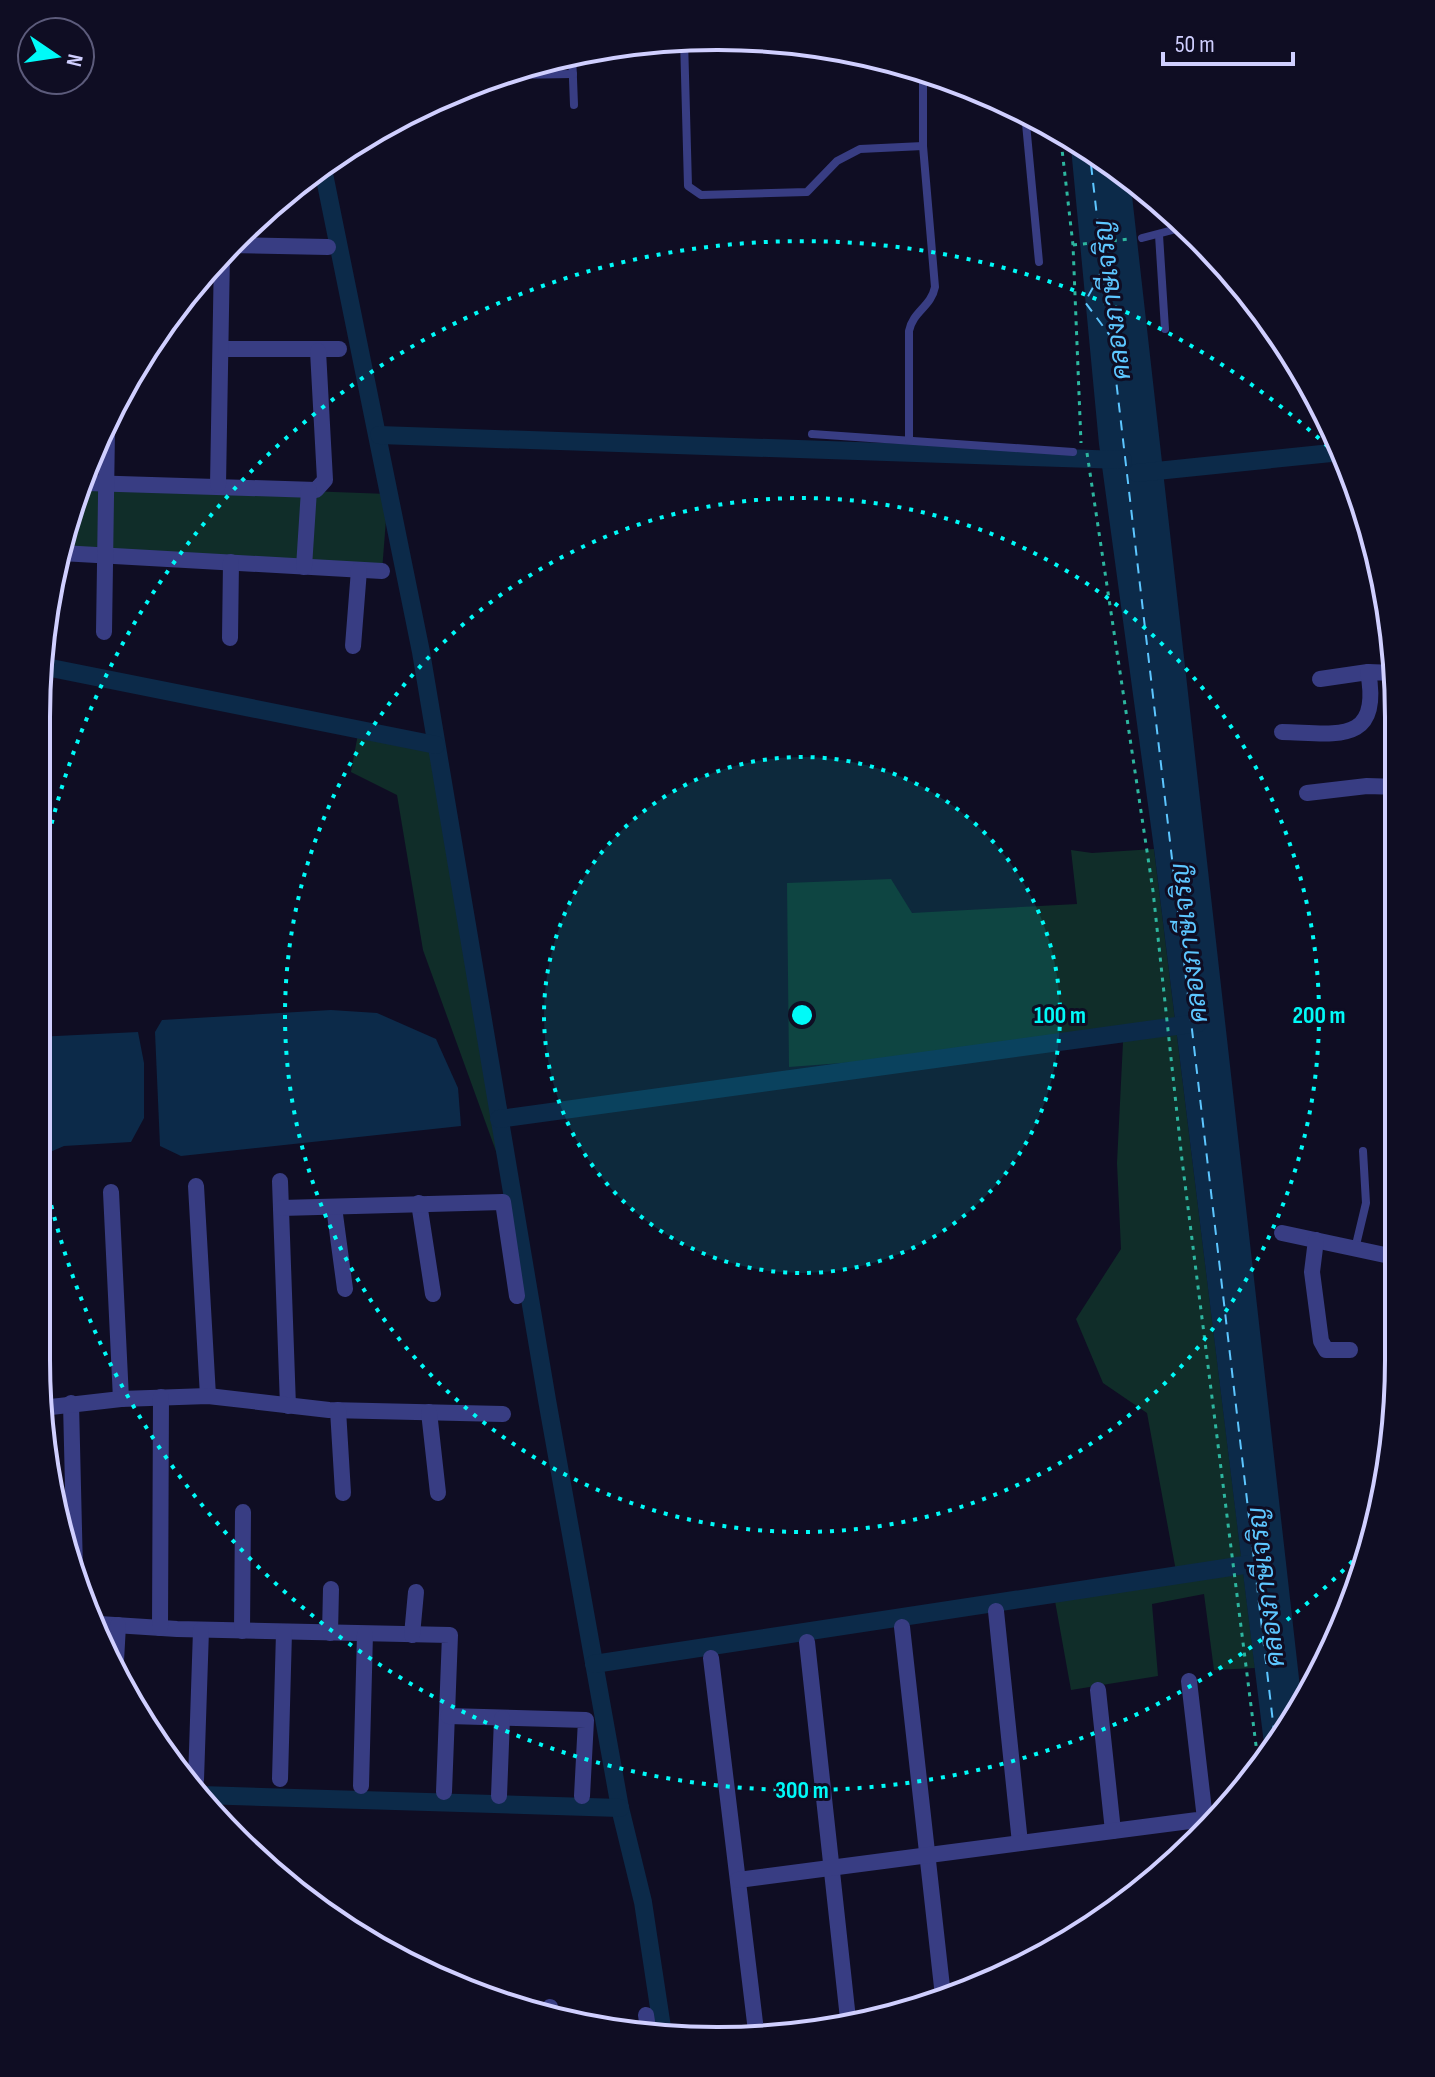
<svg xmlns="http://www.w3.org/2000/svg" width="1435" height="2077" font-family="'Sofia Sans Condensed',Sarabun,sans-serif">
<rect width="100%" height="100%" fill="#0f0d23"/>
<g fill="#102d29">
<polygon points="87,483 388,494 382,571 60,555"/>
<polygon points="360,723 440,739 507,1111 501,1165 423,950 397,795 351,772"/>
<polygon points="1154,849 1255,1668 1214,1670 1204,1594 1152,1604 1158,1676 1071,1690 1055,1601 1178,1582 1147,1413 1103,1383 1076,1319 1121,1249 1117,1163 1123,1042 789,1067 787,883 891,879 912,913 1077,904 1071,850 1092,853"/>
</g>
<g fill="#0c2a49">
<polygon points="1070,137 1096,151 1130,178 1302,1705 1284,1738 1266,1760 1154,849 1099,444"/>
<polygon points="331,1010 377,1013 436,1039 458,1088 461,1126 181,1156 160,1146 155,1032 162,1020"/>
<polygon points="138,1032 144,1063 144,1118 131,1142 64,1146 36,1158 36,1037"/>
</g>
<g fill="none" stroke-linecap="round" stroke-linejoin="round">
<g stroke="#0c2a49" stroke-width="18">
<polyline points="322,164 421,652 547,1400 620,1808 643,1902 663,2034"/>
<polyline points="379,435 1123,460"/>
<polyline points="1137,473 1341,452"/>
<polyline points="41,666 436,745"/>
<polyline points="499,1119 1198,1023"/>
<polyline points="594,1664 1264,1562"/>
<polyline points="201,1795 620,1808"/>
</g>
<polyline stroke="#5dc6ff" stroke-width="2" stroke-dasharray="10 8" stroke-linecap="butt" points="1089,147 1103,269 1085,302 1111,337 1276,1748"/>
<g stroke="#2db69f" stroke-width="3" stroke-dasharray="4 6" stroke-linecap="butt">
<polyline points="1060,132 1073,245 1081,443"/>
<polyline points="1073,245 1129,239"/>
<polyline points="1087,453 1153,891 1182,1160 1259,1769"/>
</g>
<g stroke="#383d83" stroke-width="8">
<polyline points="684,39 688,186 701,195 807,192 837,161 860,149 923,146"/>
<polyline points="572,53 574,105"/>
<polyline points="507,75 573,74"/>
<polyline points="1025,113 1039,262"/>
<polyline points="1159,235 1165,329"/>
<polyline points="1142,238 1188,226"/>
<polyline points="1243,296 1243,298"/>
<polyline points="812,434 1073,452"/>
<path d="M 909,440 L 909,331 C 913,311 931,307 935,287 L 923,146 L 923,71"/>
<polyline points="1355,1249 1366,1203 1363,1151"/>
</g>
<g stroke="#383d83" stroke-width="16">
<polyline points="228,245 328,247"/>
<polyline points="221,349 339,349"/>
<polyline points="87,483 316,490 325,480 318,351"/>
<polyline points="218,485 222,253"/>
<polyline points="61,553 382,571"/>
<polyline points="304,567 309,490"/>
<polyline points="104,632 107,430"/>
<polyline points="230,638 231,562"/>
<polyline points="353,646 359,570"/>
<polyline points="1320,679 1368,672"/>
<path d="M 1282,732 C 1335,733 1382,746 1368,672 L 1395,673"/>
<polyline points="1307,793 1367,786 1399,787"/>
<polyline points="280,1181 288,1406"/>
<polyline points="196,1186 208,1396"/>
<polyline points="111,1192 121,1399"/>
<polyline points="419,1203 433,1294"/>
<polyline points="334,1207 345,1289"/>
<polyline points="281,1208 503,1202 517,1296"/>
<polyline points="1282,1233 1399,1258"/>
<polyline points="1316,1240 1312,1272 1321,1341 1326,1350 1350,1350"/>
<polyline points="71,1403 75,1571"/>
<polyline points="42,1408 121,1399 208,1396 329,1410 503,1414"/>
<polyline points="338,1410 343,1493"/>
<polyline points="429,1412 438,1493"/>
<polyline points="996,1611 1020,1843"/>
<polyline points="99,1624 177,1629 450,1635 444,1792"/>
<polyline points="902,1627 943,1996"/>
<polyline points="160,1628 161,1397"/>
<polyline points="242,1631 243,1512"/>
<polyline points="330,1633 331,1589"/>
<polyline points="412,1635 416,1592"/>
<polyline points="807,1642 849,2028"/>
<polyline points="711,1658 756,2031"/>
<polyline points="116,1661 118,1625"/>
<polyline points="1098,1690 1113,1831"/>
<polyline points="448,1716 586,1720 582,1796"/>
<polyline points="280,1779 284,1632"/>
<polyline points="196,1780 201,1630"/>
<polyline points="361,1786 365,1634"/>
<polyline points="499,1796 502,1718"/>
<polyline points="738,1880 1205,1819 1189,1681"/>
<polyline points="550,2007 551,2014"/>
<polyline points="646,2015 649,2035"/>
</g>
</g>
<circle cx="802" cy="1015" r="258" fill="#00faf8" fill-opacity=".12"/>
<g fill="none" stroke="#00faf8" stroke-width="4" stroke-dasharray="4 8">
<circle cx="802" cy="1015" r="258"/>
<circle cx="802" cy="1015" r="517"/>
<path d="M1369 1544A775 775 0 0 1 37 1136M37 894A775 775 0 0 1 1340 458"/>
</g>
<g text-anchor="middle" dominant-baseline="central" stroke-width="6" stroke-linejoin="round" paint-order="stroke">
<g font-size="26" font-style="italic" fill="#5dc6ff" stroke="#0f0d23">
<text transform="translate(1113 300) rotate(-97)">คลองภาษีเจริญ</text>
<text transform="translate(1190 943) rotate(-97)">คลองภาษีเจริญ</text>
<text transform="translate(1267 1587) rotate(-97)">คลองภาษีเจริญ</text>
</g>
</g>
<path d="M0 0H1435V2077H0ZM717 50H718A667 667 0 0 1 1385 717V1360A667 667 0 0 1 718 2027H717A667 667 0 0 1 50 1360V717A667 667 0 0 1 717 50Z" fill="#0f0d23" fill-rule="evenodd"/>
<path fill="none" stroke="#d0cfff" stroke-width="4" d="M717 50H718A667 667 0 0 1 1385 717V1360A667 667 0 0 1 718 2027H717A667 667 0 0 1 50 1360V717A667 667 0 0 1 717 50Z"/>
<circle cx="802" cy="1015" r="12" fill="#00faf8" stroke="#0f0d23" stroke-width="4"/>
<g font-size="24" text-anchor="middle" font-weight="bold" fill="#00faf8" stroke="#0f0d23" stroke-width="6" stroke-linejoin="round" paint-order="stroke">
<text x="1060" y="1023">100 m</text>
<text x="1319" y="1023">200 m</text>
<text x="802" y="1798">300 m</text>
</g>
<g transform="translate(56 56) rotate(103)"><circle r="38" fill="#0f0d23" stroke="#5c5b7b" stroke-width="2"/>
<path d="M0-6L14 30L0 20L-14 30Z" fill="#00faf8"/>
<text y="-12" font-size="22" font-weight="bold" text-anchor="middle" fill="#d0cfff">N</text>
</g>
<path d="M1163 52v12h130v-12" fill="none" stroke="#d0cfff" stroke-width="4"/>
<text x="1175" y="52" font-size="24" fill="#d0cfff" stroke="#0f0d23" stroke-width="6" paint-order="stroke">50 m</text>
</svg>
